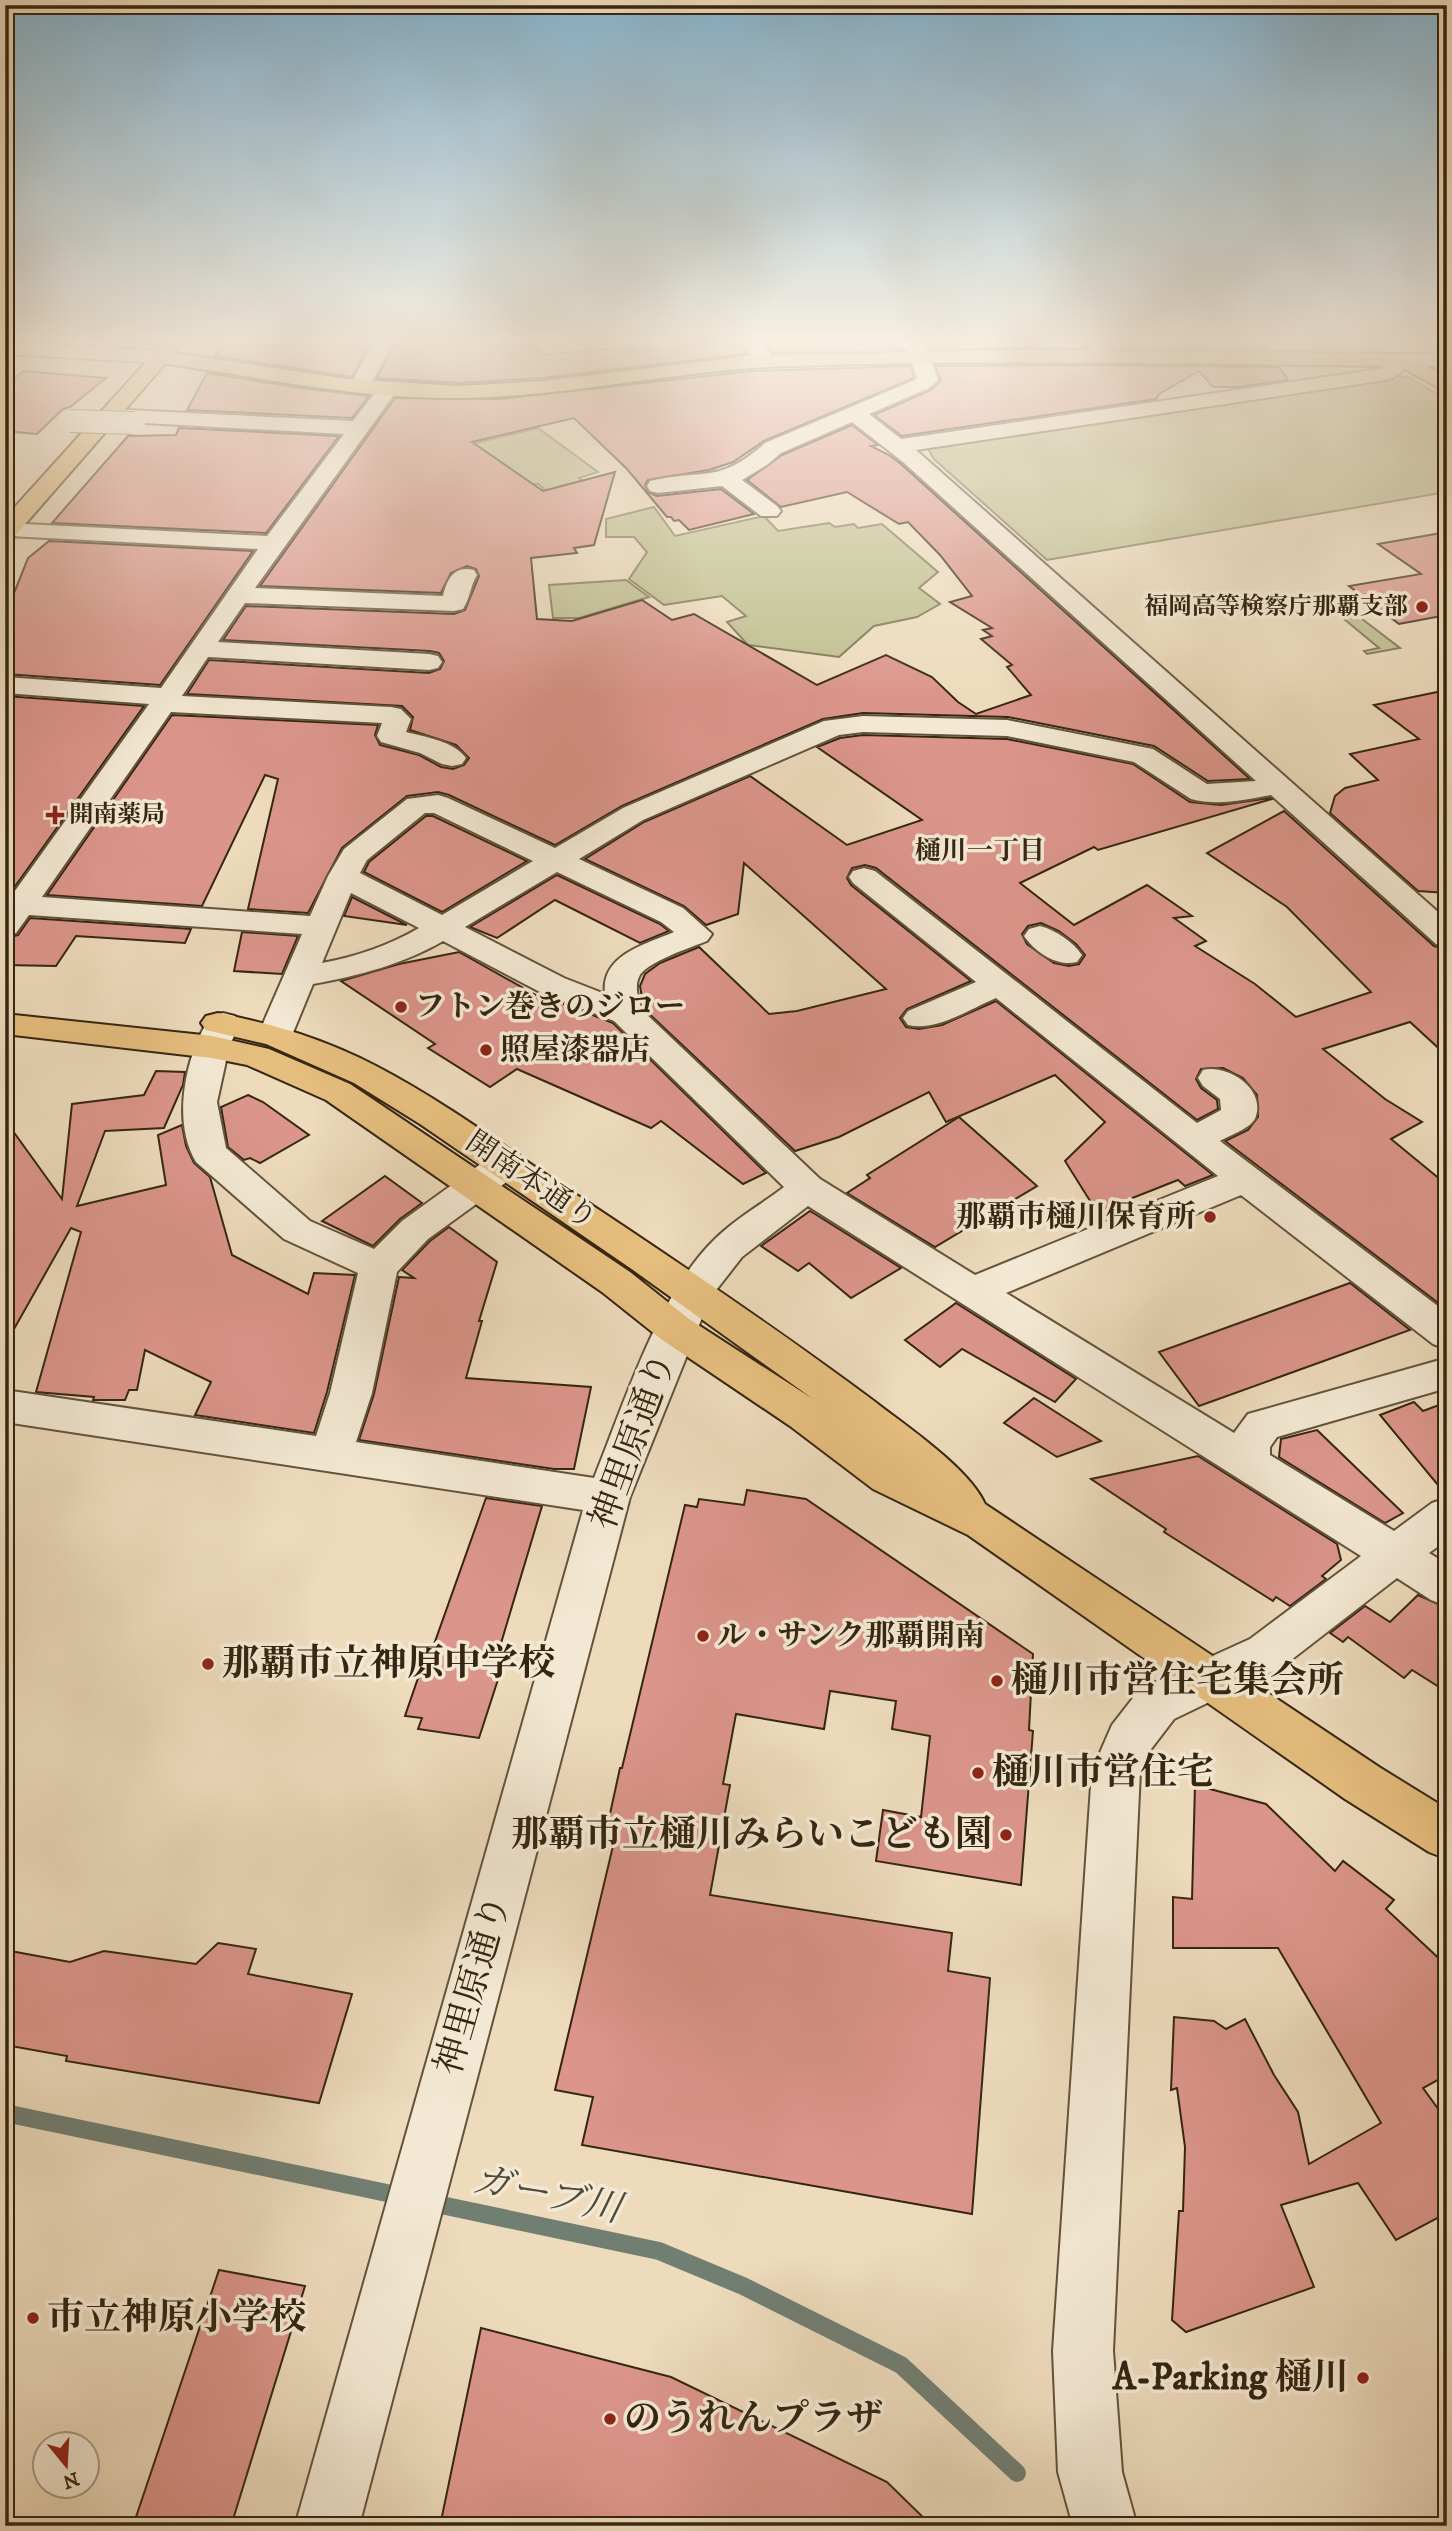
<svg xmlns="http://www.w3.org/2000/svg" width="1452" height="2531" font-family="'IM FELL DW Pica','Noto Serif JP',serif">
<rect width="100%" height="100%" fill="#eddbbc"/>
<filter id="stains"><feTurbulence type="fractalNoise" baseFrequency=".00286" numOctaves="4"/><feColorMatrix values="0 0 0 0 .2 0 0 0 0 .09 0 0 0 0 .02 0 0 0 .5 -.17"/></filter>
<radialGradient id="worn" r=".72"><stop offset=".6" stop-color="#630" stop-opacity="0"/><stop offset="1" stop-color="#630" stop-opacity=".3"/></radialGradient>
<g fill="#bebe8d" stroke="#7a7250" stroke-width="2">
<polygon points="1392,375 1410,378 1447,401 1447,492 1047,560 934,459 927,447"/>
<polygon points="538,428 598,472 579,478 603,494 569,510 538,484 518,487 472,444"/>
<polygon points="654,507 675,536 764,516 778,531 829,523 835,527 854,524 858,528 882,524 938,572 919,588 940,604 917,617 874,626 839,657 748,645 727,622 746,616 722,596 664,605 629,579 647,552 634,537 606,537 606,519"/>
<polygon points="626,580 649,597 579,618 553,618 549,585"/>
<polygon points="1349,609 1400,648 1367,654 1364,651 1379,648 1338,614 1319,618 1316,615"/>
</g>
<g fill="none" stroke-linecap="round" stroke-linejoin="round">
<g stroke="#717f73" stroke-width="18">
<polyline points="5,2113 406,2197"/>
<polyline points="427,2202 659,2251 743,2286 901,2365 1017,2473"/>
</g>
</g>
<g fill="#db958b" stroke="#352612" stroke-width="2" fill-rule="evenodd">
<polygon points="291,342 371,342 352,377 215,356 220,345 294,346"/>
<polygon points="397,342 530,342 531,346 537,346 541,355 635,346 635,342 739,342 746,354 542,378 459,383 377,378"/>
<polygon points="765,342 892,342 901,350 772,353"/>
<polygon points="924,342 1084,342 1087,348 929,349"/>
<polygon points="1110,342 1261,342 1267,350 1113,348"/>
<polygon points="1096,365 1279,367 1288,380 1240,387 1213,387 1199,371 1159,394 1156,399 902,436 874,415 931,390 941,381 935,366"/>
<polygon points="911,366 914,378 764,441 733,462 709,470 648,480 645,485 648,492 657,496 721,489 754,514 689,530 679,520 674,521 671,517 667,517 627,469 574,418 472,442 543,491 615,472 594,545 574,548 577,553 531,558 537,619 572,621 642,600 672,620 694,614 817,685 886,655 932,677 958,702 976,714 1031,695 1007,667 1012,665 981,639 992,636 983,630 992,628 950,602 972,596 940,555 908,522 899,524 847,492 781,507 747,480 782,455 852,425 878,445 871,446 889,455 901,464 1250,779 1208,781 1154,746 1008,717 863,713 823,719 622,806 555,845 449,795 438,792 407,796 342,848 308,913 248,909 278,779 265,775 202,906 47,895 172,715 378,725 375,735 380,745 419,755 441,767 453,769 464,765 469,758 456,745 410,730 413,717 402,706 187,694 209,660 429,673 440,669 444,661 439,653 430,651 223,640 246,606 454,614 465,610 479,576 476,569 467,566 451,573 441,593 260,586 395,398 500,399 751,371"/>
<polygon points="24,371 106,378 70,407 63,409 37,434 5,431 5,385"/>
<polygon points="207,373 308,389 369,396 352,418 187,410"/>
<polygon points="179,428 339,436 266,533 52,523 128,436 176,435"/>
<polygon points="1447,532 1447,615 1399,624 1349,586 1421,574 1378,544"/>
<polygon points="49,541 253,551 160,685 5,674 5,616 28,558"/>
<polygon points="1447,690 1447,893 1418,891 1330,813 1335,796 1345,788 1378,780 1350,754 1419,739 1374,705"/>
<polygon points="5,696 144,706 11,892 5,892"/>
<path d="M 863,735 L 1007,739 L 1133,764 L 1190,802 L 1221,805 L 1270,798 L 1272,799 L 1098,850 L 1094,847 L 1020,883 L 1074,925 L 1147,885 L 1192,916 L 1174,918 L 1206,941 L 1195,946 L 1255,984 L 1296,1017 L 1371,992 L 1287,907 L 1207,853 L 1284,811 L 1434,946 L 1447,949 L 1447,1056 L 1410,1022 L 1323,1049 L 1385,1099 L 1422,1122 L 1391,1139 L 1447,1185 L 1447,1296 L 1437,1302 L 1225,1141 L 1248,1130 L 1258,1117 L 1257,1095 L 1243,1078 L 1223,1068 L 1201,1069 L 1196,1079 L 1201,1088 L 1217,1100 L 1218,1109 L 1197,1120 L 876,868 L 865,865 L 852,868 L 847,878 L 851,885 L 971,981 L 907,1009 L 900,1018 L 906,1027 L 919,1029 L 942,1025 L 996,1001 L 1213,1175 L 1185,1186 L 1178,1180 L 1097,1212 L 1065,1161 L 1105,1122 L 1055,1075 L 946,1122 L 929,1092 L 839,1137 L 795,1151 L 644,1009 L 640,986 L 645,974 L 660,963 L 699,947 L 769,1014 L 797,1011 L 886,989 L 744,863 L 738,914 L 706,925 L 684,906 L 585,859 L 644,822 L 750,776 L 847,845 L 922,820 L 817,747 L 840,738 ZM 1041,923 L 1059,931 L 1076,944 L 1085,955 L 1079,964 L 1069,966 L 1054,963 L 1027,944 L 1022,934 L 1028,926 Z"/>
<polygon points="426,816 433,816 527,861 442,912 364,872 369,862"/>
<polygon points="557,875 660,924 669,931 640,943 555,900 497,938 470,927"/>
<polygon points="352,897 407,925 344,916"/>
<polygon points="30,918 191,929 185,943 76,936 56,966 5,965 5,938 18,935"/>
<polygon points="242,932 298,936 282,974 234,971"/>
<polygon points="459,952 543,999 546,997 613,1023 766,1173 743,1184 661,1121 651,1128 517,1069 490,1087 428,1048 435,1044 341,981 399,964"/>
<polygon points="156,1071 185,1072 183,1085 164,1128 105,1131 77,1206 166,1185 158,1135 182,1125 186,1146 194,1163 210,1177 232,1255 308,1294 314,1273 355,1275 327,1392 314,1433 195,1415 211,1382 145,1350 137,1390 129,1390 125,1400 93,1400 94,1397 36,1392 81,1232 71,1228 5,1345 5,1120 62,1199 72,1104 144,1095"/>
<polygon points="248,1095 263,1102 309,1135 260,1163 250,1158 244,1160 228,1147 221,1107"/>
<polygon points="959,1117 1037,1186 935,1247 847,1193 870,1178 867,1175"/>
<polygon points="385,1176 422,1203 400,1219 373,1246 322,1221"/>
<polygon points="810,1211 815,1214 901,1268 851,1298 809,1263 798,1271 761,1246"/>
<polygon points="449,1227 497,1262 479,1321 482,1321 466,1378 591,1387 574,1469 554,1469 359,1440 374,1394 399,1277 414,1278 402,1270 430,1241"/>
<polygon points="1350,1283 1410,1330 1199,1406 1159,1352"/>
<polygon points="956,1303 1076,1379 1055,1402 962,1349 940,1367 905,1340"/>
<polygon points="1034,1398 1101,1441 1057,1457 1004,1423"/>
<polygon points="1414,1402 1423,1411 1447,1402 1447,1496 1380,1415"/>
<polygon points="1317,1430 1403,1513 1385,1523 1279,1457 1281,1439"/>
<polygon points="1198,1456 1337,1544 1341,1560 1322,1576 1326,1579 1290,1606 1276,1597 1273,1601 1164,1532 1166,1529 1091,1479"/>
<polygon points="747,1490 806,1499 1033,1654 1029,1730 1033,1731 1021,1885 876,1861 883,1810 921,1817 930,1736 892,1729 896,1701 830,1691 824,1729 736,1714 723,1784 730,1785 710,1895 952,1933 948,1971 990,1978 972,2214 582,2145 593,2097 555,2090 618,1825 608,1823 620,1768 622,1768 685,1505 697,1507 699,1499 744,1505"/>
<polygon points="486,1498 542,1506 496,1660 504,1661 479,1738 418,1729 422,1718 405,1716 428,1649 432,1650"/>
<polygon points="1418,1595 1447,1608 1447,1692 1412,1670 1404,1678 1348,1637 1343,1642 1330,1633 1365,1606 1390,1622"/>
<polygon points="1195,1785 1266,1804 1335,1871 1343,1861 1394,1900 1386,1909 1447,1966 1447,2075 1423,2088 1447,2121 1447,2213 1396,2240 1358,2183 1281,2205 1314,2287 1186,2332 1172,2320 1179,2211 1183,2211 1185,2147 1177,2088 1171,2090 1174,2017 1214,2021 1226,2029 1245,2019 1274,2075 1298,2112 1309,2164 1381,2123 1278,1948 1173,1948 1173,1897 1192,1899"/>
<polygon points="218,1943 256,1949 248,1974 352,1994 319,2103 66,2061 67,2056 5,2045 5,1950 70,1962 104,1951 196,1964"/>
<polygon points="219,2270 305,2286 231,2526 133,2526"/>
<polygon points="481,2328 671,2377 887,2482 932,2526 440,2526"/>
</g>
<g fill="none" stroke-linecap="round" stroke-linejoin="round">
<defs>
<g id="minor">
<polygon points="5,342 161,351 168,353 171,357 168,361 161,363 5,354"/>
<polygon points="374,342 394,342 367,390 353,390 350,386"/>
<polygon points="742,342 762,342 774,361 771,365 757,365"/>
<path d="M 894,342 L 919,342 L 925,345 L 938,380 L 929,388 L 869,414 L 901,439 L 1380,369 L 1396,356 L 1403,354 L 1447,354 L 1447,366 L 1408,366 L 1393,378 L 1386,380 L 916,450 L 1447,920 L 1447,946 L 1436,944 L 1271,795 C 1245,800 1217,806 1191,799 L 1134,762 L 1007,736 L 863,732 L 839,735 L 643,820 L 579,859 L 683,908 L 712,934 L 707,941 C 692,947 644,963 639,977 C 634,988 639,1000 642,1010 L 820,1179 L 975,1275 L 1218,1176 L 996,998 C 970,1009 936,1032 908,1025 L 903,1018 L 908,1011 L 976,982 L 853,883 L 849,877 L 853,871 L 864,868 L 875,871 L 1197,1123 L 1221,1110 L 1220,1099 L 1203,1086 L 1198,1078 L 1203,1070 C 1226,1064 1265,1087 1256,1116 C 1253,1128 1230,1135 1220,1141 L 1447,1313 L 1447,1349 L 1433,1344 L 1241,1195 L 1006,1293 L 1234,1433 L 1248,1414 L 1447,1358 L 1447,1388 L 1277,1437 L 1270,1447 L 1270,1455 L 1394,1531 L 1432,1503 L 1447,1498 L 1447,1540 L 1429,1553 L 1447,1564 L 1447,1606 L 1431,1600 L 1397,1578 L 1282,1667 L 1174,1719 L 1148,1753 L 1140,1771 L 1113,2351 L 1122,2472 L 1137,2526 L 1073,2526 L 1058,2472 L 1053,2351 L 1092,1771 L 1112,1725 L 1140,1689 L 1250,1639 L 1361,1556 L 808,1206 L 742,1257 L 710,1298 L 630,1497 L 359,2526 L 295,2526 L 583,1510 L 5,1422 L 5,1390 L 316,1436 L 330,1393 L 358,1273 L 284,1239 L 196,1162 C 171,1121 186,1053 211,1016 L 223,1013 L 235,1016 L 240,1023 L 229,1047 L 217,1102 L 226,1148 L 310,1221 L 374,1249 L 402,1221 L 493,1155 L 506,1152 L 519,1155 L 524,1164 L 519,1173 L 428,1239 L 397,1272 L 372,1393 L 356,1442 L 594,1478 C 624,1404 658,1294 715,1239 C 735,1219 762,1204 784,1187 L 614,1021 L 540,992 L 443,941 C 404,964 358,976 313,984 L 292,1035 L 287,1042 L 275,1045 L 263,1042 L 258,1035 L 302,934 L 29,915 L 16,933 L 5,935 L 5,895 L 12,895 L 149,704 L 5,693 L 5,677 L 161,688 L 258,549 L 9,536 L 5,535 L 5,523 L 267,536 L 344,434 L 109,421 L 102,419 L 98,415 L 102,411 L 109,409 L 353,421 L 381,385 L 395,385 L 398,389 L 255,588 L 443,596 C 447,579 454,565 474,570 L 477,575 C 470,586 470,599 463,609 L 454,611 L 245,603 L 218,642 L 429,654 L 438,656 L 442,662 L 438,668 L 429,670 L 208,657 L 182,696 L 391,707 L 401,709 L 411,719 L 406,732 C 425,737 454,741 466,758 L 462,764 L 452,766 L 442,764 L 420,753 L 381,742 L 377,736 L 382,723 L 171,712 L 42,897 L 310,916 L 328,876 L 344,849 L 407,799 L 438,795 L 448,798 L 555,848 L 623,808 L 824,721 L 863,716 L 1007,720 L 1153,749 L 1207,784 L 1256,781 L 903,462 L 852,422 L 781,453 L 767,465 L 742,480 L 777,506 L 781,511 L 777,516 L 761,516 L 722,486 L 658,493 L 650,491 L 647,486 L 650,481 C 703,468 718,485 765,443 L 915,380 L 917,378 L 909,352 ZM 425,813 L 434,813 L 533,861 L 442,915 L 360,873 L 367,860 ZM 557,872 L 661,922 L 674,932 C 646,944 600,955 605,994 L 564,978 L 465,927 ZM 351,893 L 419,928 C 390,945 355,957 322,963 Z"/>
<polygon points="1087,342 1107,342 1116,359 1113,363 1099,363"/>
<path d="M 1040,926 C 1056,930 1073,942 1082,955 L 1077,962 C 1057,967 1036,953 1024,936 L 1029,929 Z"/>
</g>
<g id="major">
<path d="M 1020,350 L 1403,354 L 1447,377 L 1447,392 L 1399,366 C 1197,364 995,359 793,366 C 681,369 571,397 458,398 C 358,399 259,377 161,363 L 154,361 L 151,357 L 154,353 L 161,351 L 347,379 L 459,386 L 542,381 L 748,356 Z"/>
<path d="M 218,1013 C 277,1025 324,1039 378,1067 C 441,1100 501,1144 560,1184 C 666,1254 772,1325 874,1401 C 906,1426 969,1468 985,1504 L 1379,1767 L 1447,1809 L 1447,1859 L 1429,1852 L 1345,1799 L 968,1535 L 873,1489 L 790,1426 L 661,1339 L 602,1292 L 326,1100 L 247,1065 L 212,1058 L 5,1034 L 5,1014 L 212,1036 L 269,1049 L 350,1084 L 630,1272 L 689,1319 L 813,1399 L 633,1270 L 420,1124 L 354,1083 L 266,1044 L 206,1030 L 201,1023 L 206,1016 Z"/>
</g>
<polygon id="highway" points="164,342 184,342 13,538 5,540 5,518"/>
</defs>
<use href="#minor" stroke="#63533c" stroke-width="4"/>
<use href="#major" stroke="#352612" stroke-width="4"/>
<use href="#highway" stroke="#352612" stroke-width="4"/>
<use href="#minor" fill="#f3e8d3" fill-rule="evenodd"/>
<use href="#major" fill="#e6be7e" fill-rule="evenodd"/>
<use href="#highway" fill="#e6be7e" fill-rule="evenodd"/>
<defs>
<polyline id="minor-bridge" points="70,421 134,423"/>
</defs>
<use href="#minor-bridge" stroke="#63533c" stroke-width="24" stroke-linecap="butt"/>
<use href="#minor-bridge" stroke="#f3e8d3" stroke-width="22"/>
</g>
<linearGradient id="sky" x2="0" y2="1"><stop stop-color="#88b7d3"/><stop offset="0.49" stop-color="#f7efe1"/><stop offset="1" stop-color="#f7efe1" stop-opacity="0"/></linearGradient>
<rect width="1452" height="696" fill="url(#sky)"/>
<g fill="#8f2418" stroke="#f3e8d3" stroke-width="2.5">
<circle cx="1422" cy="607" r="7"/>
<path d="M51.5 804.5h7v7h7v7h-7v7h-7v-7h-7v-7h7z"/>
<circle cx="401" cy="1007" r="7"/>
<circle cx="486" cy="1050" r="7"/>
<circle cx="1210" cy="1217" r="7"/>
<circle cx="703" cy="1636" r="7"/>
<circle cx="208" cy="1664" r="7"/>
<circle cx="997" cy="1681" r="7"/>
<circle cx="978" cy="1773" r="7"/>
<circle cx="1006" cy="1835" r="7"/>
<circle cx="33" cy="2318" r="7"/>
<circle cx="1363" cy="2378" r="7"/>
<circle cx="610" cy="2419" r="7"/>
</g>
<g text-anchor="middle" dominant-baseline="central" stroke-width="7" stroke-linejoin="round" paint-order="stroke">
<g font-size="24" font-weight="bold" fill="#352612" stroke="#f3e8d3" text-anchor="end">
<text x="1408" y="607">福岡高等検察庁那覇支部</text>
<text x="69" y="815" text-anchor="start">開南薬局</text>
</g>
<g font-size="26" font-weight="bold" fill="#352612" stroke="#f3e8d3">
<text x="980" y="851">樋川一丁目</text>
</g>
<g font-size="30" font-weight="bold" fill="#352612" stroke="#f3e8d3" text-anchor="start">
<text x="415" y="1007">フトン巻きのジロー</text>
<text x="500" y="1050">照屋漆器店</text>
<text x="1196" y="1217" text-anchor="end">那覇市樋川保育所</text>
<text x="717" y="1636">ル・サンク那覇開南</text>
</g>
<g font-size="30" fill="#352612" stroke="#f3e8d3">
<text transform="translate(531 1181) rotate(34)">開南本通り</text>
</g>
<g font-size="37" fill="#352612" stroke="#f3e8d3">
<text transform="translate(634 1441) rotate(-70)">神里原通り</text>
<text transform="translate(474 1985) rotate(-74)">神里原通り</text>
</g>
<g font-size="37" font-weight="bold" fill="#352612" stroke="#f3e8d3" text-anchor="start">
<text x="222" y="1664">那覇市立神原中学校</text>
<text x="1011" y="1681">樋川市営住宅集会所</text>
<text x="992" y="1773">樋川市営住宅</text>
<text x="992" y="1835" text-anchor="end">那覇市立樋川みらいこども園</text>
<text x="47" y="2318">市立神原小学校</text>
<text x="1349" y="2378" text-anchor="end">A-Parking 樋川</text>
<text x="624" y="2419">のうれんプラザ</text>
</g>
<g font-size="38" font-style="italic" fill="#4e4b3a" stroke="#f3e8d3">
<text transform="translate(547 2195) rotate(12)">ガーブ川</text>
</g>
</g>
<rect width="1452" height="2531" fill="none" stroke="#eddbbc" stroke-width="28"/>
<rect x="7" y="7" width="1438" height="2517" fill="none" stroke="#352612" stroke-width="3.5"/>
<rect x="14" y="14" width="1424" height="2503" fill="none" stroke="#352612" stroke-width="2"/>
<g transform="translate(66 2465) rotate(162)"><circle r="33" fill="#f3e8d3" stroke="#a79a86" stroke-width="2"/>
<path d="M0-5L12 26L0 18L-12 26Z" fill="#8f2418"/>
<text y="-10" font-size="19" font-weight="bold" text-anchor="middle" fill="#352612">N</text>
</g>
<rect width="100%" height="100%" filter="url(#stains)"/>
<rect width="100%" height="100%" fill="url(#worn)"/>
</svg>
